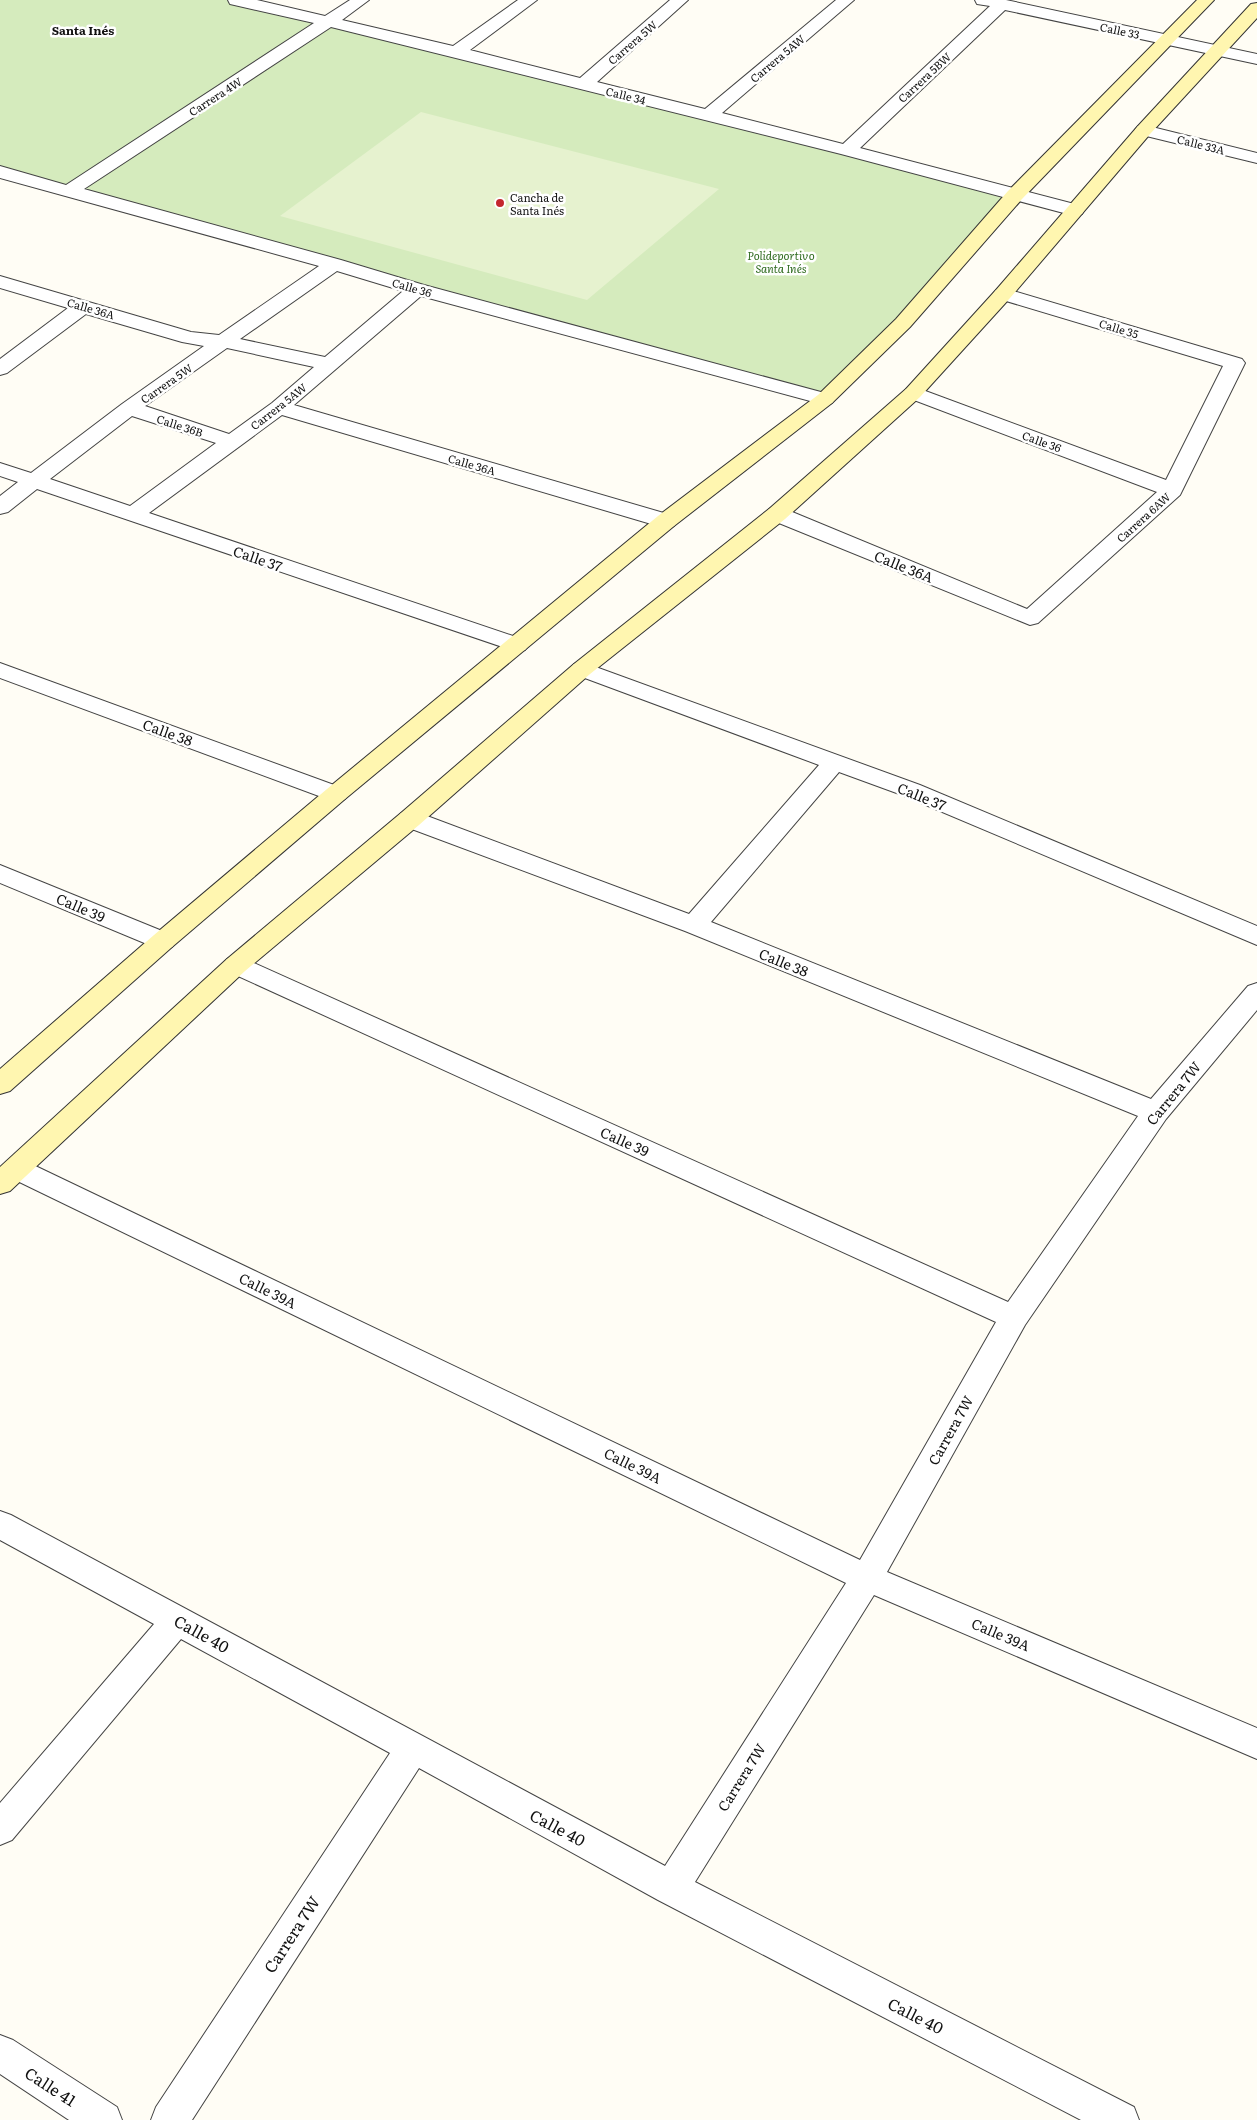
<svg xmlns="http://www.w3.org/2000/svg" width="1257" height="2120" font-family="Literata,serif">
<rect width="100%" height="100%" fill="#fffdf5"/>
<polygon fill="#d5ebbd" points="0,0 232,0 1013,195 826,398 0,171"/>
<polygon fill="#e6f2cf" points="421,112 719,189 587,300 280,216"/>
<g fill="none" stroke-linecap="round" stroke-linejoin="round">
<defs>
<g id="street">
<path d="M 228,0 L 257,0 L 325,16 L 350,0 L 369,0 L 342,20 L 453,46 L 518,0 L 537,0 L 470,50 L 580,78 L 670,0 L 688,0 L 597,82 L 705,109 L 836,0 L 854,0 L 722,113 L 843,144 L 990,6 L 977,4 L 975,0 L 1006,0 L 1257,54 L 1257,64 L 1005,10 L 860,148 L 1082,206 L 1084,210 L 1082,214 L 1075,216 L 841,154 L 331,27 L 84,189 L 341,260 L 424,285 L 832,395 L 835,399 L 832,403 L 825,405 L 421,296 L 294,405 L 674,516 L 677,521 L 674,526 L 666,528 L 658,526 L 282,415 L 149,513 L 525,640 L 529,645 L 525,650 L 517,652 L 37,489 L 8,512 L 0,514 L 0,496 L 18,482 L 0,476 L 0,463 L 31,473 L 122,404 L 204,346 L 182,342 L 86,314 L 7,373 L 0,375 L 0,359 L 68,308 L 0,288 L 0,276 L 191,332 L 219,335 L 319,266 L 0,178 L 0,166 L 66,185 L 314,23 L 230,4 ZM 337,271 L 403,291 L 325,357 L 240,339 ZM 227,348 L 314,367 L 272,403 L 229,434 L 145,406 ZM 132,416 L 216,443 L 130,506 L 50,479 Z"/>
<polygon points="1144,125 1257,153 1257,163 1138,134 1135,130 1138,126"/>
<polygon points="1003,288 1242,359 1245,363 1180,495 1038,623 1030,625 769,519 766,514 769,509 777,507 785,509 1027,609 1157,492 906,397 903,393 906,389 913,387 920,389 1166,480 1223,366 996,298 993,294 996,290"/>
<polygon points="582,662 920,785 1257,926 1257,945 902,795 839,772 711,922 1151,1099 1248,986 1257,983 1257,1010 1166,1119 1025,1325 887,1572 1257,1728 1257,1759 874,1595 695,1882 1134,2107 1139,2120 1081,2120 658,1900 419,1768 192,2120 151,2120 156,2107 390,1753 181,1639 12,1840 0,1845 0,1803 154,1624 0,1540 0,1511 11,1515 665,1866 846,1583 7,1176 3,1169 7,1162 17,1159 27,1162 860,1560 996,1322 227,971 223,965 227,959 236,956 245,959 1008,1302 1138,1116 685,931 401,825 397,819 401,813 410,811 419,813 689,914 819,765 574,674 570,669 574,664"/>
<polygon points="0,663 345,789 348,794 345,799 336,802 327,799 0,678"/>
<polygon points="0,865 172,935 176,941 172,947 163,950 154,947 0,883"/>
<polygon points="0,2035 13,2040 117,2107 122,2120 69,2120 0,2074"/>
</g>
<g id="secondary">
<polygon points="1197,0 1214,0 1022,199 910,327 832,403 674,526 345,799 172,947 10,1091 0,1094 0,1069 154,935 327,789 658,516 818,395 896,319 1008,191"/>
<polygon points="1257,3 1257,18 1150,134 1010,298 920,397 785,519 590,674 419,825 245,971 10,1191 0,1194 0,1167 227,959 401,813 574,664 769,509 906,389 996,290 1138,126 1251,4"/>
</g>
</defs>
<use href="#street" stroke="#444" stroke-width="2"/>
<use href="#secondary" stroke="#333" stroke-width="2"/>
<use href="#street" fill="#fff" fill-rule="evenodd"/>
<use href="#secondary" fill="#fff6b0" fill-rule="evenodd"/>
</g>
<circle fill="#c4262e" stroke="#fff" stroke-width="2" cx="500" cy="203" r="5"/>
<g text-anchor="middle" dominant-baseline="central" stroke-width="5" stroke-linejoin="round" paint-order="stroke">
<g font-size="11" fill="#111" stroke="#fff">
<text transform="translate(1120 30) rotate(12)">Calle 33</text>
<text transform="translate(632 42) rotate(-41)">Carrera 5W</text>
<text transform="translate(777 58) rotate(-40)">Carrera 5AW</text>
<text transform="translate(924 77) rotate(-43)">Carrera 5BW</text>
<text transform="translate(626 95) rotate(14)">Calle 34</text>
<text transform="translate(215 96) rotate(-33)">Carrera 4W</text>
<text transform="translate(1201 144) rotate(14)">Calle 33A</text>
<text transform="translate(412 287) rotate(16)">Calle 36</text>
<text transform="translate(91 308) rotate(16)">Calle 36A</text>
<text transform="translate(1119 328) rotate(17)">Calle 35</text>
<text transform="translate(166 383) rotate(-35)">Carrera 5W</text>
<text transform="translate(278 406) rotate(-38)">Carrera 5AW</text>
<text transform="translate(180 425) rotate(18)">Calle 36B</text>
<text transform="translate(1042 441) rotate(20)">Calle 36</text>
<text transform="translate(472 464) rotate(16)">Calle 36A</text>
<text transform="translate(1143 517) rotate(-42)">Carrera 6AW</text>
</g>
<g font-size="11" fill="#111" stroke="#fff" text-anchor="start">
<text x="510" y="197">Cancha de<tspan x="510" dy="13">Santa Inés</tspan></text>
</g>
<g font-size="11" font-style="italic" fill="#2f6b1f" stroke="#fff">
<text x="781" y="255">Polideportivo<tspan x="781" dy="13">Santa Inés</tspan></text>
</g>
<g font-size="12" font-weight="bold" fill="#111" stroke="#fff">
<text x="83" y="30">Santa Inés</text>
</g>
<g font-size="14" fill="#111" stroke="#fff">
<text transform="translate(258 558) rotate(19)">Calle 37</text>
<text transform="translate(904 566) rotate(22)">Calle 36A</text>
<text transform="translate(168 732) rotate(20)">Calle 38</text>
<text transform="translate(922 796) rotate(22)">Calle 37</text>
<text transform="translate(81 907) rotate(23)">Calle 39</text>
<text transform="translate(784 962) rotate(22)">Calle 38</text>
<text transform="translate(1173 1093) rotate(-51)">Carrera 7W</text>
<text transform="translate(625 1141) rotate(24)">Calle 39</text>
<text transform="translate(268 1290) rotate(26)">Calle 39A</text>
<text transform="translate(950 1430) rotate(-61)">Carrera 7W</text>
<text transform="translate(633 1465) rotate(26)">Calle 39A</text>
<text transform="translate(1001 1634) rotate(23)">Calle 39A</text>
<text transform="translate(741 1777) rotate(-58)">Carrera 7W</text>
</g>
<g font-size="16" fill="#111" stroke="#fff">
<text transform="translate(202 1633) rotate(29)">Calle 40</text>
<text transform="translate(558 1827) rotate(28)">Calle 40</text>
<text transform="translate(291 1934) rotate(-57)">Carrera 7W</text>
<text transform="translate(916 2015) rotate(27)">Calle 40</text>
<text transform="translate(51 2086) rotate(33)">Calle 41</text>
</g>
</g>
</svg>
